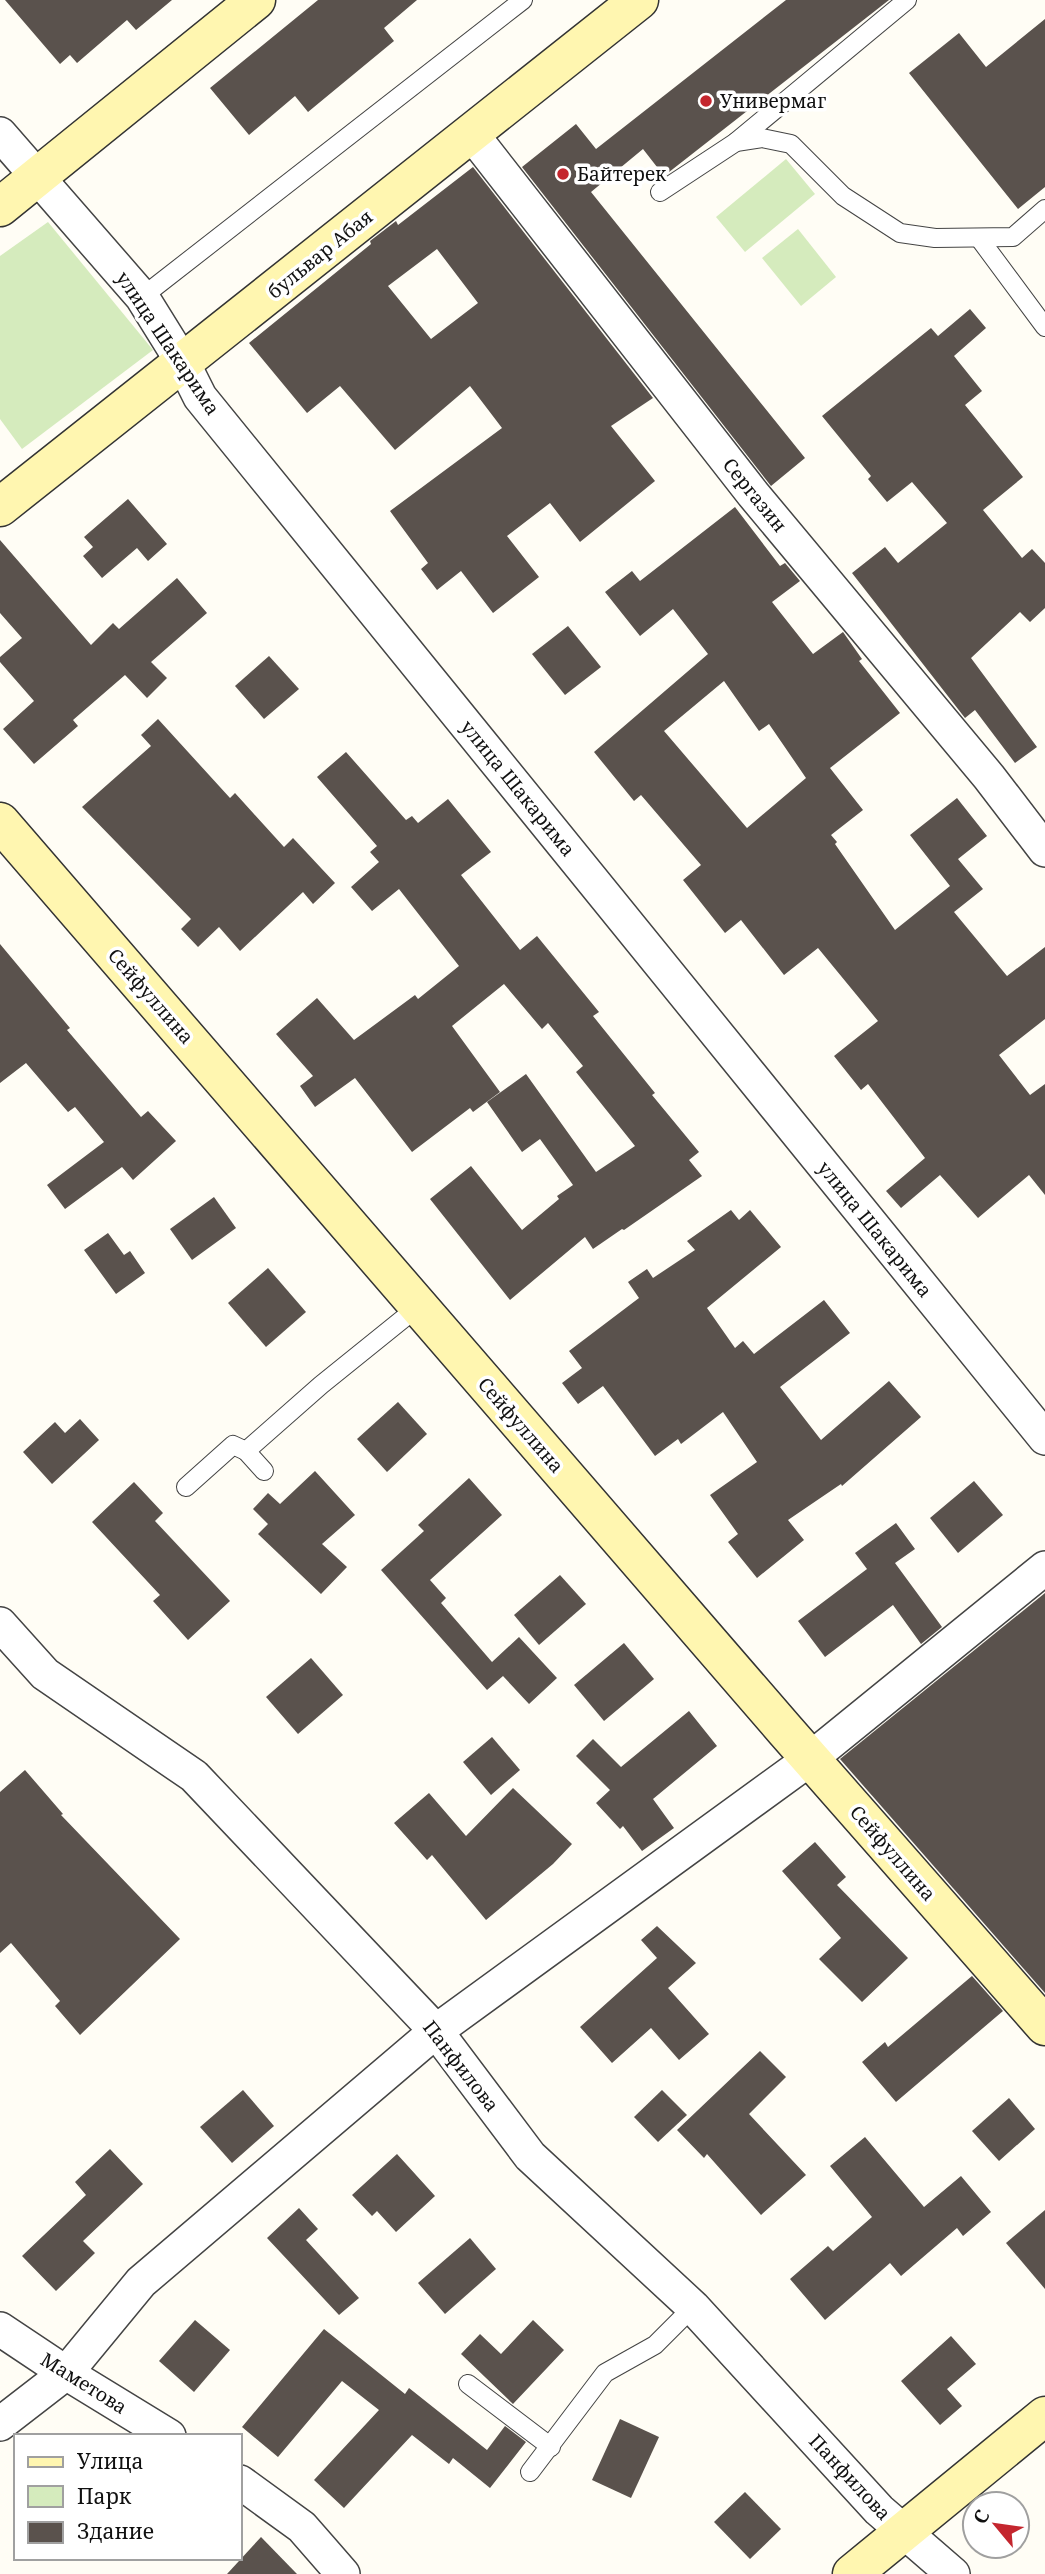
<svg xmlns="http://www.w3.org/2000/svg" width="1045" height="2574" font-family="'Noto Serif',serif">
<rect width="100%" height="100%" fill="#fffdf5"/>
<g fill="#d5ebbd">
<polygon points="786,159 815,194 745,252 716,217"/>
<polygon points="48,222 153,350 22,449 0,419 0,256"/>
<polygon points="798,229 836,277 801,306 762,258"/>
</g>
<g fill="#5a524d" fill-rule="evenodd">
<polygon points="5,0 172,0 136,30 127,20 77,63 70,55 60,64"/>
<polygon points="318,0 417,0 384,28 394,41 308,112 295,96 249,135 210,88"/>
<polygon points="786,0 889,0 664,176 643,149 591,192 805,458 771,486 522,167 576,124 596,149"/>
<polygon points="1045,19 1045,187 1018,209 909,73 959,33 986,67"/>
<path d="M 473,167 L 653,398 L 611,426 L 655,481 L 580,542 L 550,503 L 507,536 L 539,577 L 493,613 L 461,571 L 437,590 L 421,569 L 428,563 L 390,511 L 502,428 L 470,386 L 395,450 L 340,386 L 307,413 L 249,343 L 371,244 L 370,241 L 396,221 L 398,225 ZM 437,249 L 478,303 L 431,339 L 388,286 Z"/>
<polygon points="970,309 986,328 954,356 982,391 965,405 1023,477 983,510 1022,558 1032,549 1045,563 1045,608 1030,622 1020,612 971,658 1037,747 1015,763 975,710 965,718 852,573 885,547 898,563 947,523 912,482 887,502 868,479 871,476 822,416 931,328 938,336"/>
<polygon points="128,499 167,544 148,561 137,548 102,578 83,556 93,547 84,537"/>
<path d="M 735,507 L 780,566 L 785,563 L 800,581 L 772,602 L 813,654 L 843,632 L 862,659 L 859,661 L 900,713 L 830,768 L 863,810 L 831,835 L 837,842 L 835,844 L 895,930 L 950,886 L 910,835 L 957,798 L 987,836 L 958,859 L 983,889 L 954,912 L 1007,976 L 1045,947 L 1045,1019 L 999,1055 L 1030,1095 L 1045,1084 L 1045,1195 L 1029,1175 L 978,1218 L 940,1175 L 901,1208 L 886,1191 L 925,1158 L 868,1084 L 861,1090 L 834,1056 L 878,1021 L 818,948 L 784,975 L 741,920 L 725,933 L 683,880 L 701,865 L 641,795 L 634,801 L 594,752 L 708,654 L 673,609 L 640,636 L 605,592 L 632,571 L 640,581 ZM 724,681 L 759,731 L 769,724 L 806,778 L 747,828 L 664,731 Z"/>
<polygon points="0,540 91,645 113,623 119,629 177,578 207,613 151,662 167,678 147,698 125,675 73,720 78,726 34,764 3,729 34,701 0,662 0,657 22,638 0,613"/>
<polygon points="568,626 601,667 565,695 532,654"/>
<polygon points="269,656 299,689 264,719 235,686"/>
<polygon points="158,719 230,798 235,793 284,847 293,838 335,883 313,904 303,892 240,951 219,927 198,947 181,929 191,919 82,807 151,746 141,735"/>
<polygon points="346,752 406,820 412,816 418,823 448,799 491,852 461,875 520,950 537,936 599,1012 593,1016 655,1093 652,1095 699,1152 689,1160 702,1176 624,1230 622,1229 593,1249 585,1237 510,1300 430,1199 471,1166 522,1230 559,1199 557,1196 573,1185 540,1139 522,1152 487,1102 526,1074 596,1172 635,1146 576,1072 583,1066 548,1023 542,1029 504,984 452,1026 500,1092 473,1112 470,1108 412,1152 355,1078 315,1107 300,1086 313,1076 276,1034 317,998 354,1040 415,995 418,999 459,966 399,889 372,911 351,887 379,862 370,852 377,846 317,777"/>
<polygon points="0,944 70,1028 67,1030 141,1117 148,1111 176,1141 133,1180 122,1167 65,1209 47,1185 104,1142 75,1107 68,1112 26,1063 0,1083"/>
<polygon points="214,1197 236,1228 192,1260 170,1229"/>
<polygon points="731,1210 739,1220 750,1210 781,1247 707,1308 735,1348 743,1341 754,1354 824,1300 850,1333 780,1387 821,1440 889,1381 921,1417 842,1486 841,1484 788,1520 804,1540 757,1578 728,1542 738,1534 710,1495 757,1462 723,1412 681,1444 678,1439 655,1456 603,1386 578,1404 562,1383 582,1368 569,1351 639,1298 628,1282 647,1269 653,1278 695,1250 687,1241"/>
<polygon points="108,1233 124,1255 130,1251 145,1273 116,1294 84,1250"/>
<polygon points="268,1268 306,1312 266,1347 228,1303"/>
<polygon points="398,1402 427,1434 387,1472 357,1439"/>
<polygon points="80,1419 99,1440 52,1484 23,1452 55,1422 65,1433"/>
<polygon points="315,1471 355,1515 322,1544 347,1567 321,1594 258,1534 268,1524 253,1509 268,1493 280,1504"/>
<polygon points="469,1478 502,1515 430,1580 446,1598 441,1603 492,1662 519,1637 557,1678 529,1704 503,1676 487,1690 381,1570 424,1531 418,1525"/>
<polygon points="974,1481 1003,1515 958,1553 930,1518"/>
<polygon points="134,1482 163,1513 155,1521 230,1601 188,1640 153,1601 160,1595 92,1522"/>
<polygon points="896,1523 915,1549 895,1563 942,1627 921,1644 893,1605 825,1657 798,1621 867,1569 855,1553"/>
<polygon points="560,1575 586,1604 539,1645 514,1615"/>
<polygon points="1045,1593 1045,1993 840,1759"/>
<polygon points="624,1643 654,1679 604,1721 574,1685"/>
<polygon points="311,1658 343,1695 298,1734 266,1697"/>
<polygon points="689,1711 717,1746 653,1799 674,1828 642,1851 623,1826 620,1829 596,1803 610,1790 576,1756 593,1739 621,1767"/>
<polygon points="492,1737 520,1770 491,1795 463,1762"/>
<polygon points="25,1770 63,1814 61,1815 180,1939 80,2035 55,2006 60,2001 11,1943 0,1953 0,1792"/>
<polygon points="513,1788 572,1844 553,1864 486,1920 432,1855 427,1860 394,1823 429,1793 466,1836"/>
<polygon points="815,1842 846,1877 837,1885 908,1958 862,2002 819,1959 841,1938 782,1871"/>
<polygon points="657,1926 696,1963 668,1988 709,2034 679,2060 651,2028 612,2063 580,2027 657,1958 641,1940"/>
<polygon points="972,1976 1003,2011 896,2102 862,2062 885,2042 888,2047"/>
<polygon points="760,2051 786,2077 749,2114 806,2175 761,2215 707,2154 704,2158 677,2130"/>
<polygon points="243,2090 274,2126 232,2163 200,2127"/>
<polygon points="662,2090 687,2115 658,2142 634,2117"/>
<polygon points="1009,2098 1035,2129 999,2161 972,2131"/>
<polygon points="865,2137 924,2207 961,2176 991,2212 963,2236 957,2228 901,2276 890,2263 825,2320 790,2279 828,2246 833,2251 872,2217 830,2166"/>
<polygon points="110,2149 143,2184 83,2241 95,2253 56,2291 22,2256 86,2195 75,2182"/>
<polygon points="397,2154 435,2196 396,2232 377,2211 372,2216 352,2195"/>
<polygon points="299,2208 318,2229 306,2240 359,2298 339,2315 267,2238"/>
<polygon points="1045,2210 1045,2289 1006,2243"/>
<polygon points="470,2238 496,2269 445,2314 418,2283"/>
<polygon points="195,2320 230,2350 194,2392 159,2361"/>
<polygon points="533,2320 564,2350 513,2404 461,2354 480,2334 501,2354"/>
<polygon points="324,2329 405,2394 409,2388 487,2450 505,2426 526,2442 490,2488 453,2458 449,2464 412,2435 344,2508 314,2480 379,2410 342,2381 278,2457 242,2427"/>
<polygon points="951,2336 976,2364 947,2389 962,2406 940,2425 901,2381"/>
<polygon points="620,2419 659,2437 631,2498 592,2480"/>
<polygon points="745,2492 781,2529 750,2559 714,2522"/>
<polygon points="261,2537 297,2574 227,2574"/>
</g>
<g fill="none" stroke-linecap="round" stroke-linejoin="round">
<defs>
<g id="service">
<polyline points="736,142 907,0"/>
<polyline points="660,192 736,142 762,138 791,144 843,196 900,233 935,238 1013,237 1045,209"/>
<polyline points="979,238 1045,327"/>
<polyline points="142,297 523,0"/>
<polyline points="246,1451 264,1471"/>
<polyline points="186,1487 233,1445 246,1451 321,1385 419,1306"/>
<polyline points="468,2384 551,2447"/>
<polyline points="530,2472 605,2373 655,2345 693,2307"/>
</g>
<g id="minor">
<polyline points="471,133 753,494 989,777 1045,850"/>
<polyline points="0,134 142,297 183,363 200,397 1045,1438"/>
<polyline points="0,1624 45,1674 194,1776 436,2031 530,2156 693,2307 879,2510 953,2574"/>
<polyline points="0,2329 66,2373 169,2436"/>
<polyline points="0,2424 66,2373 141,2282 436,2031 810,1759 1045,1568"/>
<polyline points="240,2482 302,2527 343,2574"/>
</g>
<g id="secondary">
<polyline points="0,207 256,0"/>
<polyline points="0,507 639,0"/>
<polyline points="0,822 785,1730 1045,2026"/>
<polyline points="852,2574 1045,2416"/>
</g>
</defs>
<use href="#service" stroke="#444" stroke-width="20"/>
<use href="#minor" stroke="#444" stroke-width="36"/>
<use href="#secondary" stroke="#333" stroke-width="41"/>
<use href="#service" stroke="#fff" stroke-width="18"/>
<use href="#minor" stroke="#fff" stroke-width="33"/>
<use href="#secondary" stroke="#fff6b0" stroke-width="38"/>
</g>
<g fill="#c4262e" stroke="#fff" stroke-width="2.5">
<circle cx="706" cy="101" r="7"/>
<circle cx="563" cy="174" r="7"/>
</g>
<g text-anchor="middle" dominant-baseline="central" stroke-width="7" stroke-linejoin="round" paint-order="stroke">
<g font-size="19" fill="#111" stroke="#fff" text-anchor="start">
<text x="720" y="101">Универмаг</text>
<text x="577" y="174">Байтерек</text>
</g>
<g font-size="19" fill="#111" stroke="#fff">
<text transform="translate(320 254) rotate(-39)">бульвар Абая</text>
<text transform="translate(168 343) rotate(56)">улица Шакарима</text>
<text transform="translate(755 495) rotate(51)">Сергазин</text>
<text transform="translate(518 788) rotate(51)">улица Шакарима</text>
<text transform="translate(151 996) rotate(49)">Сейфуллина</text>
<text transform="translate(875 1229) rotate(51)">улица Шакарима</text>
<text transform="translate(521 1425) rotate(49)">Сейфуллина</text>
<text transform="translate(893 1853) rotate(49)">Сейфуллина</text>
<text transform="translate(461 2066) rotate(52)">Панфилова</text>
<text transform="translate(84 2383) rotate(32)">Маметова</text>
<text transform="translate(850 2477) rotate(47)">Панфилова</text>
</g>
</g>
<rect x="14" y="2434" width="228" height="126" fill="#ffffff" stroke="#a0a0a0" stroke-width="2"/>
<rect x="28" y="2457" width="35" height="10" fill="#fff6b0" stroke="#a0a0a0" stroke-width="2"/>
<text x="77" y="2469" font-size="21" fill="#111111">Улица</text>
<rect x="28" y="2486" width="35" height="21" fill="#d5ebbd" stroke="#a0a0a0" stroke-width="2"/>
<text x="77" y="2504" font-size="21" fill="#111111">Парк</text>
<rect x="28" y="2522" width="35" height="21" fill="#5a524d" stroke="#a0a0a0" stroke-width="2"/>
<text x="77" y="2539" font-size="21" fill="#111111">Здание</text>
<g transform="translate(996 2525) rotate(299)"><circle r="33" fill="#ffffff" stroke="#a0a0a0" stroke-width="2"/>
<path d="M0-5L12 26L0 18L-12 26Z" fill="#c4262e"/>
<text y="-10" font-size="19" font-weight="bold" text-anchor="middle" fill="#111111">С</text>
</g>
</svg>
